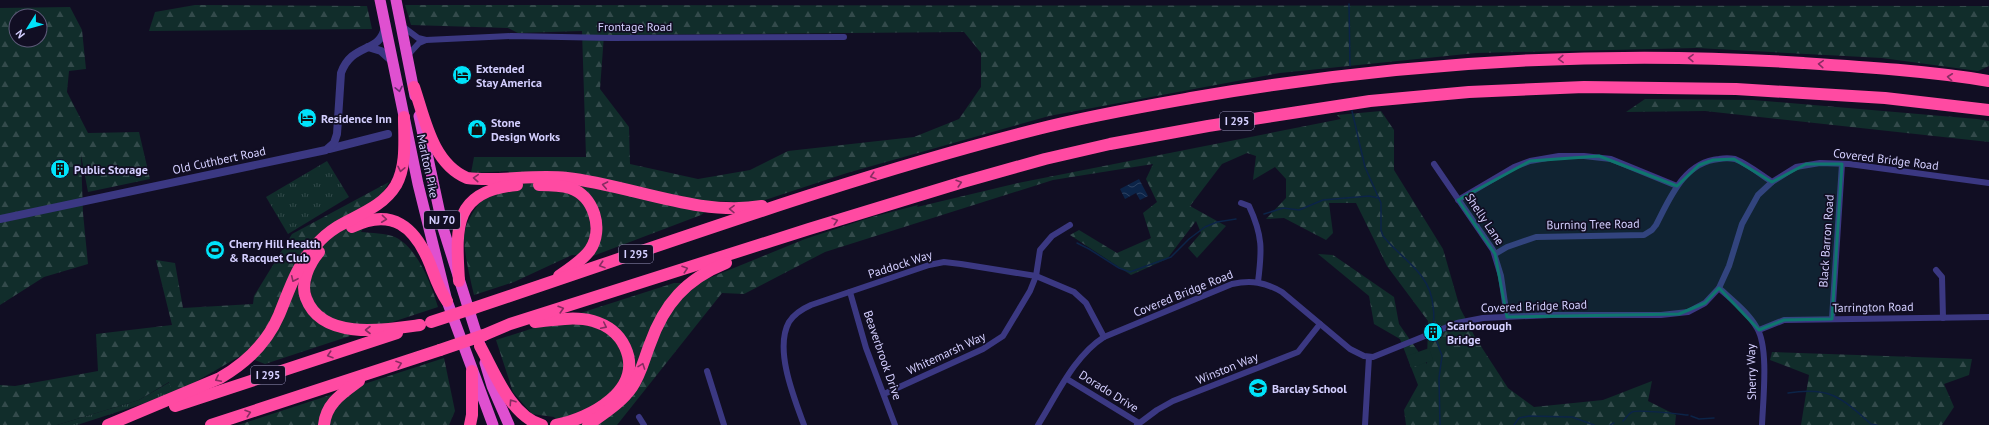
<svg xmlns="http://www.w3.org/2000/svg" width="1989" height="425" font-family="'PT Sans',sans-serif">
<defs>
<pattern id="grass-tufts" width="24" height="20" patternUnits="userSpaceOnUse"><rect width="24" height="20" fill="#112d2b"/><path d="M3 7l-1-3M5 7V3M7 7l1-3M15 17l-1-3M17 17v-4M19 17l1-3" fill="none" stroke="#334a4b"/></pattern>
<pattern id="forest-firs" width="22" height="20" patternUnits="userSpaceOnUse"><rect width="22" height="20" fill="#112d2b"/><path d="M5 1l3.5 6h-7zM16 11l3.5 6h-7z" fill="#334a4b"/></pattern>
<pattern id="water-waves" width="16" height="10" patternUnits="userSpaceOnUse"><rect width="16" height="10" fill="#0c2448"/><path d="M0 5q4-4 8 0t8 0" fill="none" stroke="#2e4363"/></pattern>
</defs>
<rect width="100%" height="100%" fill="#110e23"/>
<g fill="url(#grass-tufts)">
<polygon points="327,161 349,197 288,234 266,197"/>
<polygon points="170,382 173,394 77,425 57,425 139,400"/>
</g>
<g fill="url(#forest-firs)" fill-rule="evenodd">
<polygon points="195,5 367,6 372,29 149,31 155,12"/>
<path d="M 405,5 L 1989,6 L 1989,66 L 1978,71 L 1882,58 L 1697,48 L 1476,53 L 1280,73 L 1049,116 L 847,173 L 756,203 L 720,201 L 701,215 L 593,256 L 572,255 L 514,282 L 474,295 C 471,282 461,242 465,230 C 472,206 492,189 509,171 L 471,173 L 474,157 L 586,157 L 582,31 L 518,33 L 508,28 L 411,25 ZM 964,32 L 981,53 L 981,87 L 959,119 L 914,137 L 788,151 L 750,170 L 698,179 L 630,164 L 629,127 L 600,89 L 604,35 Z"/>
<path d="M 70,7 L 82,30 L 86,69 L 69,71 L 67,92 L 88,133 L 139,132 L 150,179 L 88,192 L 81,155 L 83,213 L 88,264 L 44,277 L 0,305 L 0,8 ZM 16,16 L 40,16 L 40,40 L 16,40 Z"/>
<polygon points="1645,99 1753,100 1977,119 1989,121 1989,142 1705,111 1626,112"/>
<polygon points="1381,111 1394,130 1394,170 1443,249 1460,308 1475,337 1508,388 1534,407 1603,400 1652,381 1648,401 1676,415 1675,425 1406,425 1404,410 1418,385 1400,339 1374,324 1369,296 1318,254 1333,255 1394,297 1399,324 1427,364 1428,321 1387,266 1356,203 1329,203 1333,233 1326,240 1284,218 1266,219 1286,198 1286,179 1275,167 1253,180 1256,156 1247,153 1222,164 1190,206 1226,226 1197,258 1188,248 1201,233 1196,221 1167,259 1131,275 1070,235 1079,230 1117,253 1151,238 1143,213 1157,202 1146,179 1153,164 1053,180 825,252 744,294 722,293 617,425 560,425 554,417 532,414 513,392 496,340 674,283 697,283 805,239 872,217 918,205 917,207 1018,183 1341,119 1337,115"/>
<path d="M 389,182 L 361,232 C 371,233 386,233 395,237 C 418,248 431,284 438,307 L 265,364 L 242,355 L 178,392 L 173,394 L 169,382 L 139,400 L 57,425 L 0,425 L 0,385 L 15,386 L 98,371 L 96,334 L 172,325 L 156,260 L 175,263 L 183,308 L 253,304 L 254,296 L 292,234 Z"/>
<polygon points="1772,352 1972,359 1969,375 1944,384 1954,407 1942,425 1801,425 1809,375 1770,360"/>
<polygon points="444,358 455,411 449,425 238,425"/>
</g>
<polygon fill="#112d2b" points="1429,348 1433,360 1411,368 1407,356"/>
<polygon fill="url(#water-waves)" points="1139,179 1148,196 1140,200 1136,193 1125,199 1120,189"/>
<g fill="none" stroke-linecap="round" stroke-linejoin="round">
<g stroke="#0c2448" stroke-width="1.5">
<polyline points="1349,4 1350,66"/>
<path d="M 1352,111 L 1365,167 L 1381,203 L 1381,230 L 1383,236 C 1402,260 1430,272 1433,306 C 1434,313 1435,321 1432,328"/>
<polyline points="1264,214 1283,208 1299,210 1323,200 1369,196 1379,198"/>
<polyline points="1077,243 1089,249 1119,268 1130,272 1171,257 1189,239 1205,227 1217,222 1236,219"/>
<polyline points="1435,336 1442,356 1439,378 1440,425"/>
<path d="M 1788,393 C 1830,386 1842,398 1871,424 L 1877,425"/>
<polyline points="1691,416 1699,419 1714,418"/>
<path d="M 1623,421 C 1626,418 1628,414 1632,412 C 1637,409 1678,414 1688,415"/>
<polyline points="1514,425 1519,418 1529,416 1572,417 1594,425"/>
<polyline points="1610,425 1614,423"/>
</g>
<g stroke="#3b3882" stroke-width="6">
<polyline points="402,26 418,38 426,40 511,36 612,38 844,37"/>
<polyline points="408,55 419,43 426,40"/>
<polyline points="1434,164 1493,250 1501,276 1507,317"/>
<polyline points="1458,200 1514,167 1530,161 1559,156 1584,156 1611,159 1677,186"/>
<path d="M 1241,203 L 1249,206 C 1263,236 1262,250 1258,282"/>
<path d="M 1495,254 L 1507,247 L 1536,237 L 1644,235 L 1652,230 L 1656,225 C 1670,198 1684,162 1719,159 C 1724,158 1730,158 1735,159 C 1748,164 1760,174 1772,182"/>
<polyline points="1936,270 1942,277 1943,318"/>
<path d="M 1719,288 C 1732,300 1748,312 1757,328 C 1769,348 1763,400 1762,425"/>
<polyline points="850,292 866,348 895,425"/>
<polyline points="1832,319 1842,164"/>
<polyline points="1759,330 1784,320 1989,317"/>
<polyline points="707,371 724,425"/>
<polyline points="1067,379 1139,423"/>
<polyline points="884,394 983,349 1003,336 1030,291 1036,276 1040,250 1052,236 1070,225"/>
<polyline points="639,417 644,425"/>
<path d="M 804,425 C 794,398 774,349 789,322 C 794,314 802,309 811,305 L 929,265 L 944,262 L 961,264 L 1036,276 L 1074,292 L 1086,303 L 1104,337"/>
<path d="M 1038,425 C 1057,395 1074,356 1104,337 L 1232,284 C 1251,280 1265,282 1282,292 L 1350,349 L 1364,356 L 1373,357 L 1457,323 L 1483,318 L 1551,315 L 1661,315 L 1688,312 L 1705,303 L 1719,288 L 1729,266 L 1742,224 L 1758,195 L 1772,182 L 1796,167 L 1820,163 L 1849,164 L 1989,183"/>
<polyline points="1137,425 1157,410 1173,401 1298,352 1320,324"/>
<polyline points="1365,425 1369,357"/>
</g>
<g stroke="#3b3882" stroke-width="8">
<polyline points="368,47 381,51 392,61"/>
<polyline points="329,149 388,134"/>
<path d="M 0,219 L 326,150 L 334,143 L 337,134 L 341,73 C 352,42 380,54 385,27"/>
</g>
<g stroke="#df50d0" stroke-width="11">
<polyline points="380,0 418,184 447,301 493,425"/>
<polyline points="396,0 415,96"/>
<polyline points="419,116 443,228 480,345"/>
<polyline points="485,363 492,386 509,425"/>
</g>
<g stroke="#ff4aa2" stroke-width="12">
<path d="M 414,87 C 425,119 432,163 467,178 C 500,182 534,174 567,178 C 630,185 699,217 762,206"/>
<path d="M 539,185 C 549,185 560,185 570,188 C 594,196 604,229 590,250 C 583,260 569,269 559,276"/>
<path d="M 352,227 C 392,207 415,227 430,264 C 435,277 439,290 447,301"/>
<path d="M 319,252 C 309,264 300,283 306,298 C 322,341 385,330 420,325"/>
<path d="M 459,281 C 456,229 452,191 517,185"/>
<path d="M 474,308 C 660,246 848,177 1038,129 C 1088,116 1140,107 1191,98 C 1393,63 1598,49 1803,63 C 1865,67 1928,71 1989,81"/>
<path d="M 535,322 C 554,320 575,316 593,321 C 607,325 619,334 625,347 C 645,390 589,419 556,425"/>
<polyline points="484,335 510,324 809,229 963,182 1045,159 1110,144 1208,126 1370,101 1469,92 1584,87 1736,89 1885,98 1989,110"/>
<path d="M 480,346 C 494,371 511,417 542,425"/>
<polyline points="175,406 397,333"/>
<path d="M 108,425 L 220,378 C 246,363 267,343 279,315 C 289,291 297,264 316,245 C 322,238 329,232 337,227 C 357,215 383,207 396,185 C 407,165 404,139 404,117"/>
<polyline points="211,425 440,350"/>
<path d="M 324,425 C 326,403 343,393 359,381"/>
<polyline points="470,425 472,415 472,371"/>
<path d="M 588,425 C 604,413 621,403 632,387 C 641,374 644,359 650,344 C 664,304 686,279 726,263"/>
</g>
<g stroke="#ff4aa2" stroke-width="12">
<polyline points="431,322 474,308"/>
<polyline points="440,350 484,335"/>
</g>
</g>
<defs><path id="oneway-chevron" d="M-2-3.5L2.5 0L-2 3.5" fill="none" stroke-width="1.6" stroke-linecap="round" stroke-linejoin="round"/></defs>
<g stroke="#882c62">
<use href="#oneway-chevron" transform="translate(1691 58) rotate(-179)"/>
<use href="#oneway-chevron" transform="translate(1561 59) rotate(178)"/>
<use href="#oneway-chevron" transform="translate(1821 64) rotate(-176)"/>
<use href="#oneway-chevron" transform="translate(1950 77) rotate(-174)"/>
<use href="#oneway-chevron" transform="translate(401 169) rotate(102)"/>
<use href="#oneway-chevron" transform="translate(873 176) rotate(163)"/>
<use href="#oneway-chevron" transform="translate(476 178) rotate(-176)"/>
<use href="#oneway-chevron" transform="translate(959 183) rotate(-17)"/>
<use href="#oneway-chevron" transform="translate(605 185) rotate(-169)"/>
<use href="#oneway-chevron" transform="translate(732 209) rotate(-179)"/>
<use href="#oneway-chevron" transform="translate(384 219) rotate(6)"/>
<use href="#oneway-chevron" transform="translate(835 221) rotate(-17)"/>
<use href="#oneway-chevron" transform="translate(602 265) rotate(162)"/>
<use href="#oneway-chevron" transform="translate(685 269) rotate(-18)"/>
<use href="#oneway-chevron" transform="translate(294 279) rotate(115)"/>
<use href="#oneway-chevron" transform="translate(561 309) rotate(-17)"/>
<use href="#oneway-chevron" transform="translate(604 326) rotate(26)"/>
<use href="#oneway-chevron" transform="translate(368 330) rotate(-180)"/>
<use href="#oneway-chevron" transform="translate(330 355) rotate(162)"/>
<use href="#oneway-chevron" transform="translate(399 364) rotate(-19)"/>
<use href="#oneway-chevron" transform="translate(642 366) rotate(-70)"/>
<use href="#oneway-chevron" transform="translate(218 379) rotate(153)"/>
<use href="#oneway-chevron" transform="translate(512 402) rotate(-124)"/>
<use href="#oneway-chevron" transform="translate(248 413) rotate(-18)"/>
</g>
<use stroke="#6e2c71" href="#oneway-chevron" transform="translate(399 89) rotate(78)"/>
<path fill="#0f766e" fill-opacity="0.2" stroke="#0f766e" stroke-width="3" stroke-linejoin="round" d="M 1599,156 L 1677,186 L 1699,165 L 1713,160 L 1734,159 L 1772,182 L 1806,164 L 1842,164 L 1832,319 L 1784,320 L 1759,330 L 1719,288 L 1705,303 L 1679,314 L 1507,317 L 1495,254 L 1458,200 L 1530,161 Z"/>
<defs>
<symbol id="hotel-disc" viewBox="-11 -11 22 22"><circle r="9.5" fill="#00e3fa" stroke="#110e23"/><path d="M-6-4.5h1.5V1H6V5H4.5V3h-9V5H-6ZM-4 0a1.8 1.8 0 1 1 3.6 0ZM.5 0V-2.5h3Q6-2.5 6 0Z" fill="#111"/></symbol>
<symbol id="shop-disc" viewBox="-11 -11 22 22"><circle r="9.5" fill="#00e3fa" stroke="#110e23"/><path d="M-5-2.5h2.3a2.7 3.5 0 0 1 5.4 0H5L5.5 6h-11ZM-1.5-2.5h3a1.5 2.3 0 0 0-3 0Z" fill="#111"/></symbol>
<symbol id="building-disc" viewBox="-11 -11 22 22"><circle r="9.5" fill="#00e3fa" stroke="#110e23"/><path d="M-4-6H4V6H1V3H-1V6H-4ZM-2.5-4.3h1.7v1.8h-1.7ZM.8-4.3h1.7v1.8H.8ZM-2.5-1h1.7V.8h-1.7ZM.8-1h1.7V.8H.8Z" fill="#111"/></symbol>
<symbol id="stadium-disc" viewBox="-11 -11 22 22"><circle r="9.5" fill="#00e3fa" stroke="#110e23"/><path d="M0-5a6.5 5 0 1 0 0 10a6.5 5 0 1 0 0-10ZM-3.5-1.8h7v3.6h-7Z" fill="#111"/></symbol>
<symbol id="school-disc" viewBox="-11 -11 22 22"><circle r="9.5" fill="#00e3fa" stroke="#110e23"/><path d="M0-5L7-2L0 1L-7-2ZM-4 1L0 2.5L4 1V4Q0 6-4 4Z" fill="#111"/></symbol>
</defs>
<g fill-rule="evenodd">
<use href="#hotel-disc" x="451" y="64" width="22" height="22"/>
<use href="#hotel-disc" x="296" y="107" width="22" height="22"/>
<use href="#shop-disc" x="466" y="118" width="22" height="22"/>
<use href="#building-disc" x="49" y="158" width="22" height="22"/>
<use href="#stadium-disc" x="204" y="239" width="22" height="22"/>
<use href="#building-disc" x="1422" y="321" width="22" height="22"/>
<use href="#school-disc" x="1247" y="377" width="22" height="22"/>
</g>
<g text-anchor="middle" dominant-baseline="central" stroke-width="3.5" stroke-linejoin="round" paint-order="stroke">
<g fill="#110e23" stroke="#9a95bd" stroke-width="1">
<rect x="1220" y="112" width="34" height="18" rx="3"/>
<rect x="424" y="211" width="36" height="18" rx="3"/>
<rect x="619" y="245" width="34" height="18" rx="3"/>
<rect x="251" y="366" width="34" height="18" rx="3"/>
</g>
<g font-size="11" font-weight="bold" fill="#d4cfff">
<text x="1237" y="121">I 295</text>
<text x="442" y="220">NJ 70</text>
<text x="636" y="254">I 295</text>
<text x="268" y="375">I 295</text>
</g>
<g font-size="12" fill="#d4cfff" stroke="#110e23">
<text x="635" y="26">Frontage Road</text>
<text transform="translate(1886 159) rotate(7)">Covered Bridge Road</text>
<text transform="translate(219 160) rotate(-12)">Old Cuthbert Road</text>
<text transform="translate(428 166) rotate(78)">Marlton Pike</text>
<text transform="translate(1485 219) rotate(56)">Shelly Lane</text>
<text transform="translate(1593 224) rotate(-1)">Burning Tree Road</text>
<text transform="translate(1826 241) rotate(-86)">Black Barron Road</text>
<text transform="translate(900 264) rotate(-18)">Paddock Way</text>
<text transform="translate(1183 293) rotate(-22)">Covered Bridge Road</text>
<text transform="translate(1534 306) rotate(-2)">Covered Bridge Road</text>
<text transform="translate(1873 307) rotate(-1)">Tarrington Road</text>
<text transform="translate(946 353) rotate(-25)">Whitemarsh Way</text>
<text transform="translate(883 355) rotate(71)">Beaverbrook Drive</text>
<text transform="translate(1227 368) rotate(-22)">Winston Way</text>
<text transform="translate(1751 372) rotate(-91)">Sherry Way</text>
<text transform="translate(1109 391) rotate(32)">Dorado Drive</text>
</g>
<g font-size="12" font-weight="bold" fill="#d4cfff" stroke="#110e23" text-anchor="start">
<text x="476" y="68">Extended<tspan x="476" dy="14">Stay America</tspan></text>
<text x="321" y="118">Residence Inn</text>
<text x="491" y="122">Stone<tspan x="491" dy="14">Design Works</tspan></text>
<text x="74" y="169">Public Storage</text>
<text x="229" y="243">Cherry Hill Health<tspan x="229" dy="14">&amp; Racquet Club</tspan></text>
<text x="1447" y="325">Scarborough<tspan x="1447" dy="14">Bridge</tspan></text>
<text x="1272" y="388">Barclay School</text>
</g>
</g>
<g transform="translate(28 28) rotate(233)"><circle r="19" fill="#110e23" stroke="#5f5b7b"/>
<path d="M0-3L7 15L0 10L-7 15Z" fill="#00e3fa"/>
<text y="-6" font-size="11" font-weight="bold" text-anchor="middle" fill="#d4cfff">N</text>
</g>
</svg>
